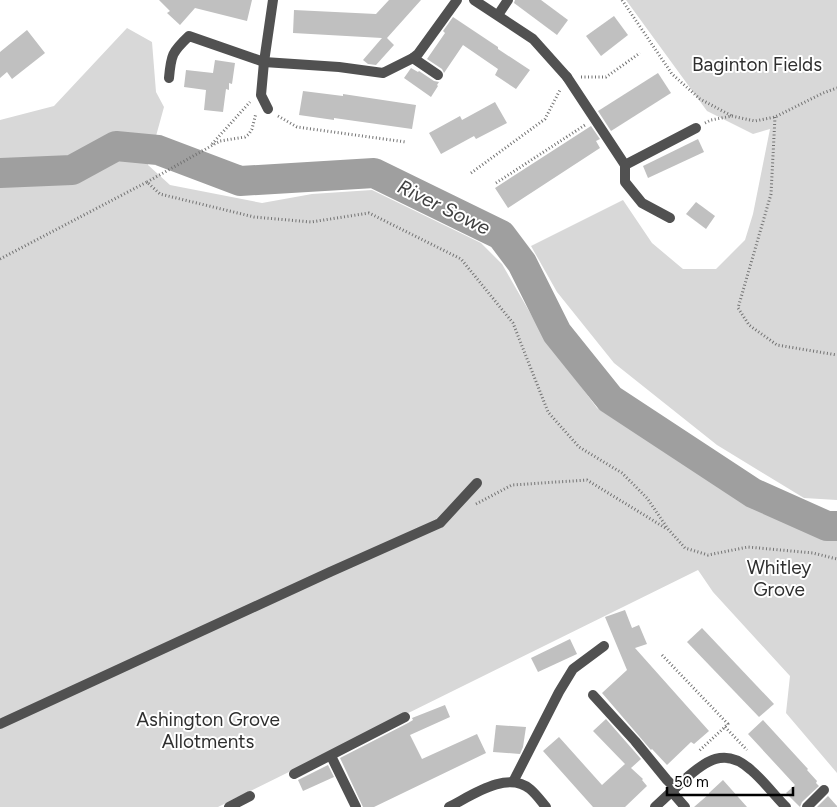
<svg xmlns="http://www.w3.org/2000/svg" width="837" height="807" font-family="Figtree,sans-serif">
<rect width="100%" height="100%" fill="#fff"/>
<g fill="#d8d8d8">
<polygon points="626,0 837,0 837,500 804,498 717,445 614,363 557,292 531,246 623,200 652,243 683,269 716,269 745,240 753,214 770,129 753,134 707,111"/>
<polygon points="127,28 152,42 156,92 164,107 148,165 170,185 262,203 312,194 372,190 481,243 502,264 544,337 597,408 762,513 828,531 837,532 837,773 786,713 790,676 713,592 698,570 218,807 0,807 0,120 54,106"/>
</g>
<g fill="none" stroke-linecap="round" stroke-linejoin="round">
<polyline stroke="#9f9f9f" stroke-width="30" points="0,173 72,170 116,146 158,150 240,181 374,173 501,235 522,263 557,333 610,399 753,493 827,526 837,526"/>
</g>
<g fill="#c0c0c0">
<polygon points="159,0 252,0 247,21 195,8 180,25 167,13 170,11"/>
<polygon points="389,0 421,0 387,38 394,45 376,65 368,64 363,60 382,38 293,33 294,10 376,14"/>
<polygon points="515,0 541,0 568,20 557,35 514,3"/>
<polygon points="614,16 628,35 601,56 586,36"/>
<polygon points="453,17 498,47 498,49 530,70 516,89 495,75 498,69 463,45 444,73 442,69 427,59 445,33 443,31"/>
<polygon points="27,30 45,53 12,79 7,72 0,78 0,52"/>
<polygon points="215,60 235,63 232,84 229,83 229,90 226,89 223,112 204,110 206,90 184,87 186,70 213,73"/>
<polygon points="411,68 418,72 419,71 434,81 439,82 437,85 438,86 431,97 404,78"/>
<polygon points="658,73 671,93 611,131 598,111"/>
<polygon points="303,91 343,96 343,94 416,105 412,129 334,118 334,120 299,115"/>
<polygon points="495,102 507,123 476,139 474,136 441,154 429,133 460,116 462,120"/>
<polygon points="591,126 600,139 596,141 600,148 508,208 495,188"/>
<polygon points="698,139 704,152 648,178 643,166"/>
<polygon points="696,202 715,216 706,229 686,214"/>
<polygon points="625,610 632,628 639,625 647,644 635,648 709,731 694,744 691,742 667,765 652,749 651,750 602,693 627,670 605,617"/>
<polygon points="702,628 774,704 759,717 687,642"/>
<polygon points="570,639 577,654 538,672 531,658"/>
<polygon points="445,705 450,717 410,735 422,759 477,734 486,753 374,807 363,807 340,758 408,723 413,720 412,718"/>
<polygon points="606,719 641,759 631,768 643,779 642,780 647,786 625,807 593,807 543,751 559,737 602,785 625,764 593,731"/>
<polygon points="763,720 808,769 807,770 817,781 816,783 819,786 802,802 800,807 786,793 795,785 748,734"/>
<polygon points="496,725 526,727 523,747 520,754 493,752"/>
<polygon points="328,765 334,777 303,791 298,780"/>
<polygon points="723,780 747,807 694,807 709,794 709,793"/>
<polygon points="828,796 837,806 837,807 817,807"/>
</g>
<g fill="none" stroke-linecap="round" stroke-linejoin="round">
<g stroke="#737373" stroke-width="3" stroke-dasharray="1 2.5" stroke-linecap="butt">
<polyline points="622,0 672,74 700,99 732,116"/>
<polyline points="581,77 606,77 640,53"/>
<polyline points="278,116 297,127 406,142"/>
<polyline points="775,117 771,194 738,308 749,325 777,345 837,355"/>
<polyline points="705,123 711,120 732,116 755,121 775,117 823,93 837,88"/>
<polyline points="212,144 250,102"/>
<polyline points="471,173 545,119 560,90"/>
<polyline points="147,182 220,141 245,137 249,134 252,129 256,113"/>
<polyline points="496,183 585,125"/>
<polyline points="0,259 147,182 160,194 254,217 311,222 369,213 461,259 513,323 548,412 579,447 622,473 647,498 668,529 685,548 708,555 748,547 813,553 837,559"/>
<polyline points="476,504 512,485 587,480 667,529"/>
<polyline points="662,655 728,724 699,751"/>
<polyline points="725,727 747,750"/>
</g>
<g stroke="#515151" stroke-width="10">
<polyline points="498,15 508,0"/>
<polyline points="413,58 438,75"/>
<polyline points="567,77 625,165 696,128"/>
<path d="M 169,78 C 171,55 172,52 189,36 L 264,62 L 339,67 L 383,73 L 413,58 L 418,54 L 457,0"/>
<polyline points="625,165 625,182 642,203 670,218"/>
<polyline points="593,695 635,741 667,780 675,788"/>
<polyline points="0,724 330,572 440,523 477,483"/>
<polyline points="331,756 356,807"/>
<polyline points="294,774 405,717"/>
<polyline points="513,782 559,692 573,669 604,646"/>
<polyline points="672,792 685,807"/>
<polyline points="229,807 250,796"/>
<polyline points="807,807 824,790"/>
</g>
<g stroke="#515151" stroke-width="10">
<polyline points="474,0 533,39 567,77"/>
<polyline points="268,109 261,95 264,62 273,0"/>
<path d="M 449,807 C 471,796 507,770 530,789 C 536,794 541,801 546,807"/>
<path d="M 655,807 C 665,798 674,789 684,780 C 705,761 725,746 751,770 C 764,781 774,795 786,807"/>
</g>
</g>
<g text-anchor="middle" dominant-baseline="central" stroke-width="4" stroke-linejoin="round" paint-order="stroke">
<g font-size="19" fill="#2f2f2f" stroke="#fff">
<text x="757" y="64">Baginton Fields</text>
<text x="779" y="567">Whitley<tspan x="779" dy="22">Grove</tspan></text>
<text x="208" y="719">Ashington Grove<tspan x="208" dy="22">Allotments</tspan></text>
</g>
<g font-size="20" font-style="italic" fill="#404040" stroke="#fff">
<text transform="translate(444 207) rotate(26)">River Sowe</text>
</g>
</g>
<path d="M667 787v8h126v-8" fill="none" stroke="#000000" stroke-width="2.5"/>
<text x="674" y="787" font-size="15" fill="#000000" stroke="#ffffff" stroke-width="4" paint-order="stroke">50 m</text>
</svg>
